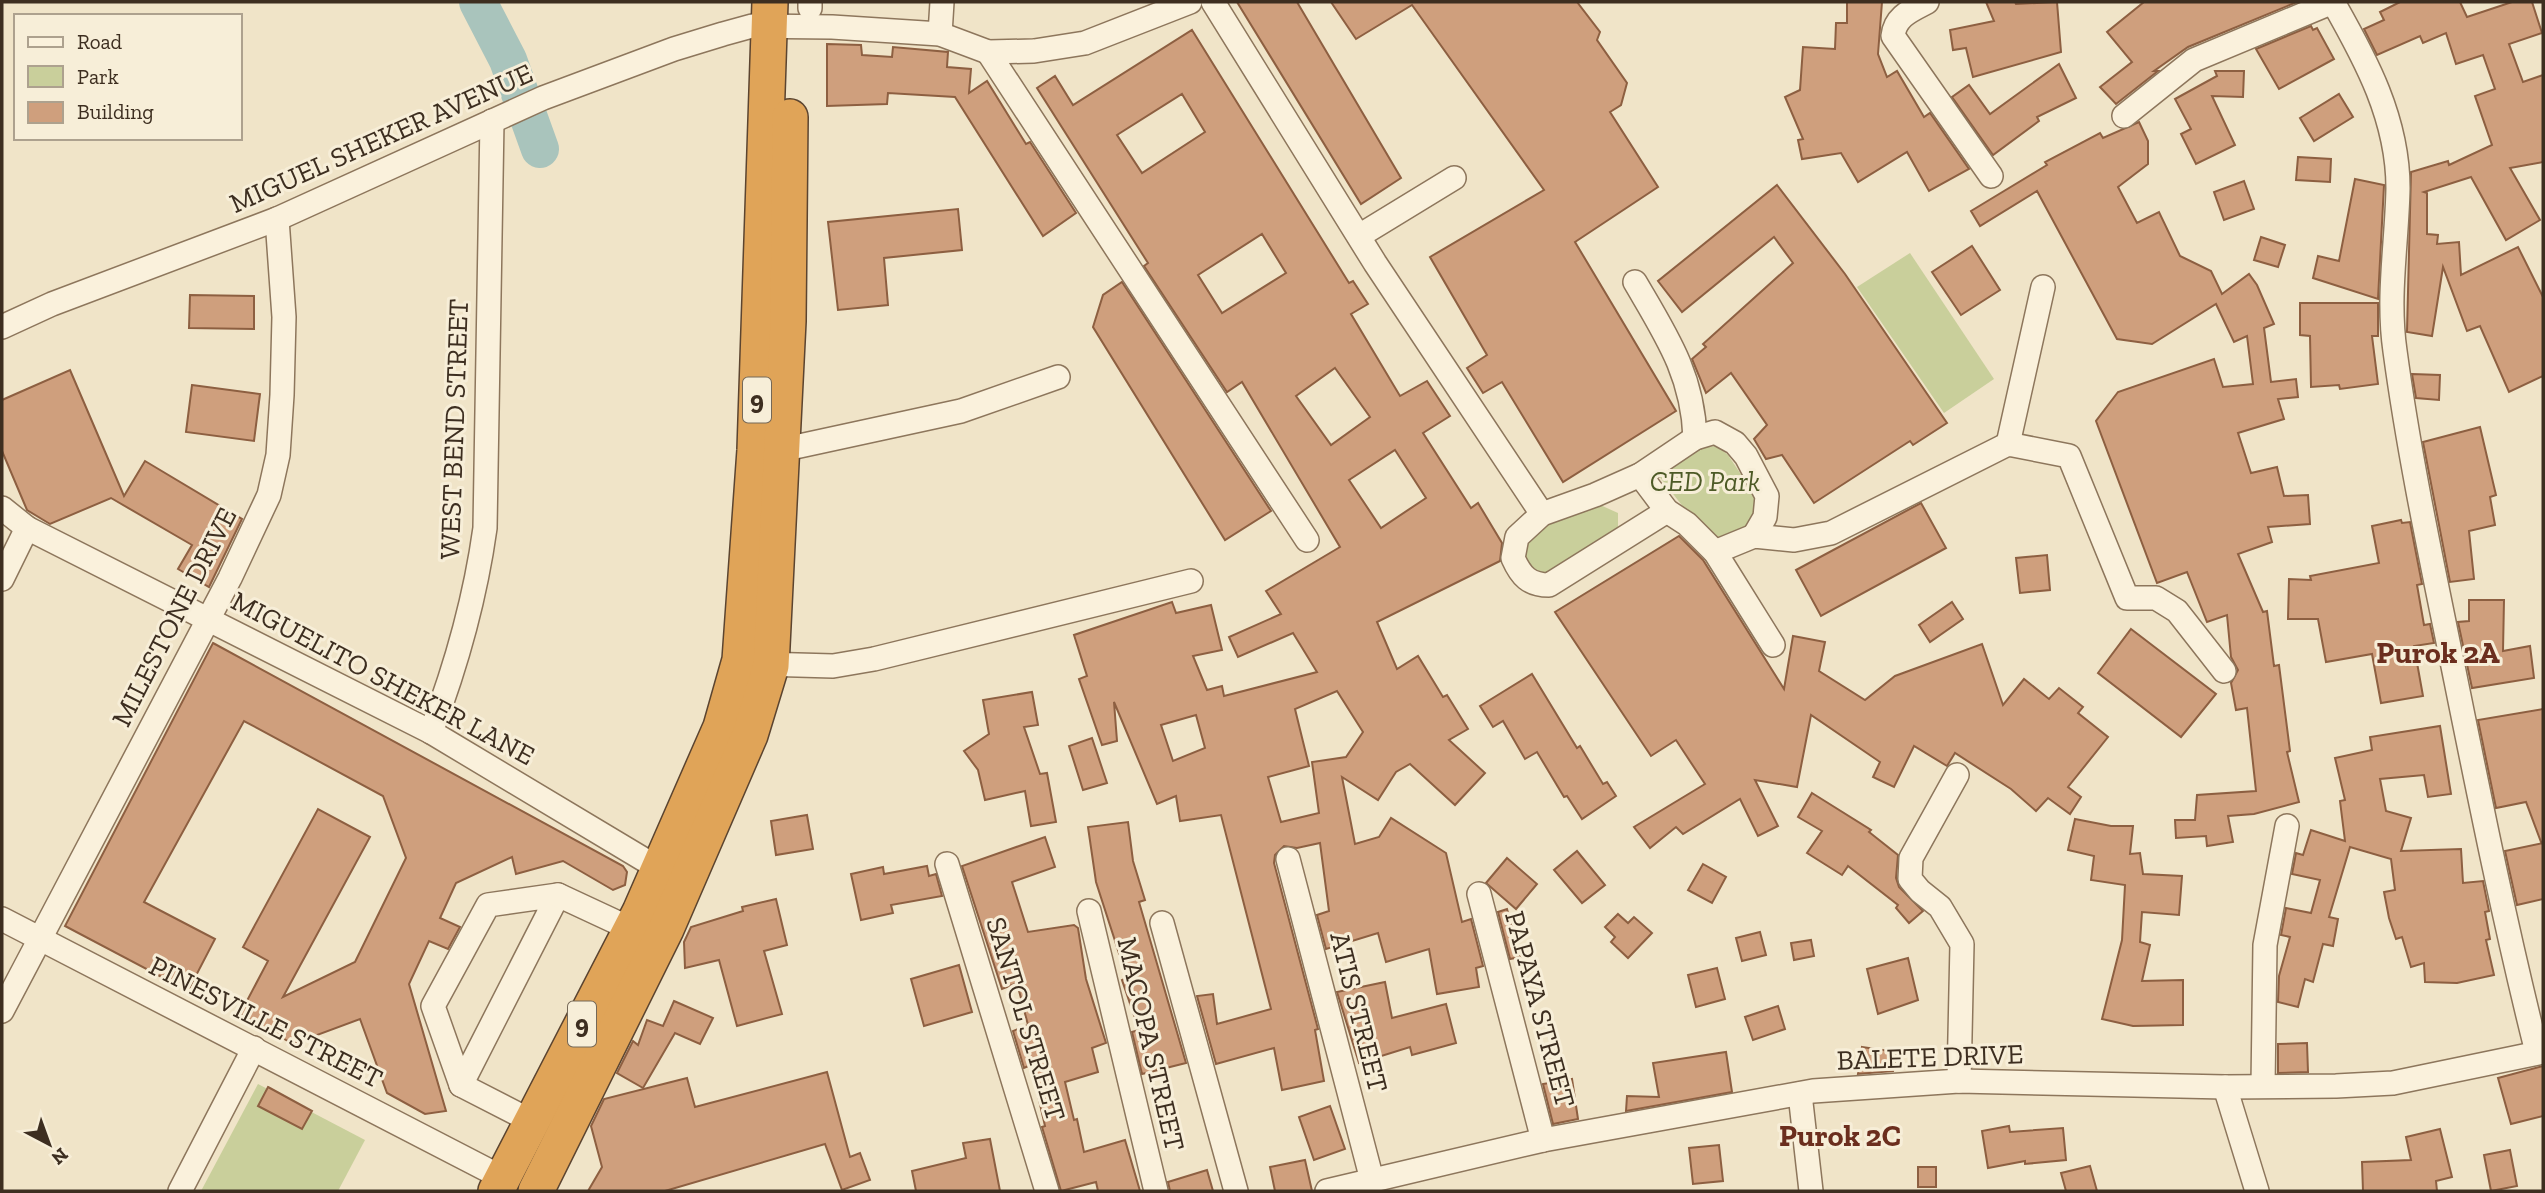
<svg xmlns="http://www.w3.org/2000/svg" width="2545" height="1193" font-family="'Zilla Slab',serif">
<rect width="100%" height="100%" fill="#f0e4c8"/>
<g fill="#c9cf9b">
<polygon points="1910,253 1994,379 1944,413 1857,287"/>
<polygon points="1717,446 1728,455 1756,497 1753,520 1730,540 1706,536 1659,476 1693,448"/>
<path d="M 1598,504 L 1618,513 L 1618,531 L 1558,575 L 1534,574 L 1521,557 C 1538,520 1560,512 1598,504 Z"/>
<polygon points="258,1084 365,1140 338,1191 201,1191"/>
</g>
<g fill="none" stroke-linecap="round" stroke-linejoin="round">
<polyline stroke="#a9c4bc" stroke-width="38" points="478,2 508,60 540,149"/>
</g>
<g fill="#cf9f7d" stroke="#8d5f41" stroke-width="2" fill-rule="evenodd">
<polygon points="1237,2 1297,2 1401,178 1361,204"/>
<polygon points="1331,2 1577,2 1600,32 1597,40 1627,83 1621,105 1610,112 1658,187 1575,242 1676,411 1563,482 1502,382 1483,393 1467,368 1487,355 1430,257 1544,190 1412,5 1356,39"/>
<polygon points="1847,2 1882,2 1878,54 1887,77 1897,71 1924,117 1930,113 1969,169 1929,191 1907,152 1858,182 1841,153 1802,159 1798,140 1803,139 1785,97 1800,90 1803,47 1835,49 1836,23 1847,23"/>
<polygon points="1986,2 2015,2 2016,4 2057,2 2061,52 1973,77 1966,48 1953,50 1950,30 1994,21"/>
<polygon points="2144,2 2297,2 2188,47 2154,71 2158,71 2116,104 2100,87 2132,62 2107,32"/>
<polygon points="2400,2 2460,2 2467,17 2512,2 2532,2 2542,33 2509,44 2523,82 2543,75 2543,162 2510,168 2540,220 2506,240 2471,177 2424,192 2427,193 2427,234 2438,235 2437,244 2459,242 2461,275 2518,247 2543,297 2543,376 2509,392 2480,326 2467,331 2443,267 2432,336 2407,332 2411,172 2448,161 2449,165 2492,145 2475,96 2495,89 2483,55 2456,64 2446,33 2423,43 2420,36 2377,55 2364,29 2384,20 2380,12"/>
<polygon points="2311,26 2313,30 2317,28 2334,59 2279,89 2256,49"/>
<path d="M 1192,30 L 1349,283 L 1353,281 L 1368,304 L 1351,314 L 1400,396 L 1427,381 L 1450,416 L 1423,433 L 1471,508 L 1478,503 L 1502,543 L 1500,561 L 1377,622 L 1397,669 L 1418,656 L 1443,697 L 1447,695 L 1468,729 L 1449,740 L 1485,773 L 1455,805 L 1410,764 L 1396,772 L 1378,800 L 1342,777 L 1355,844 L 1379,837 L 1391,818 L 1446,853 L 1462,922 L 1471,919 L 1483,966 L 1476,968 L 1479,987 L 1437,994 L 1429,949 L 1386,962 L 1378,933 L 1326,949 L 1317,915 L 1329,911 L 1320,843 L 1297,848 L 1284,846 L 1275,855 L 1274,863 L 1318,1029 L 1315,1030 L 1324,1081 L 1282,1090 L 1274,1048 L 1216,1064 L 1197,996 L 1213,994 L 1217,1024 L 1271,1009 L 1221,815 L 1180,821 L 1176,796 L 1157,804 L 1114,702 L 1117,741 L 1102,745 L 1079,679 L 1087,676 L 1074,635 L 1172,602 L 1176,613 L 1211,605 L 1222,650 L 1193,656 L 1207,690 L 1222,686 L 1224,696 L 1317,672 L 1293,633 L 1238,657 L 1229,637 L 1281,614 L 1266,591 L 1340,547 L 1242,382 L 1227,392 L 1144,266 L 1148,263 L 1037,88 L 1055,76 L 1073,105 ZM 1182,94 L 1205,132 L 1142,173 L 1117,135 ZM 1262,234 L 1286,273 L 1222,313 L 1198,275 ZM 1335,368 L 1370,417 L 1331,445 L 1296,396 ZM 1395,450 L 1426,498 L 1381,528 L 1349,480 ZM 1337,691 L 1363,732 L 1346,757 L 1312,762 L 1319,813 L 1281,822 L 1268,777 L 1309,766 L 1295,709 ZM 1196,715 L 1205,748 L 1173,761 L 1161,725 Z"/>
<polygon points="827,44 861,45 862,55 892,57 893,47 948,52 947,67 971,69 969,93 987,81 1026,144 1030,142 1076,213 1043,236 955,97 888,93 887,104 827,106"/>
<polygon points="2059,64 2076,98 2037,117 2039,121 1993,155 1952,97 1969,85 1990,114"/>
<polygon points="2215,71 2244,71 2243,97 2212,96 2235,145 2196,164 2181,134 2191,129 2175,99 2217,76"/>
<polygon points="2339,94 2353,117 2314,141 2300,118"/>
<polygon points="2139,122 2148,141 2148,164 2118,187 2137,223 2159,212 2180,256 2211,271 2222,294 2249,274 2257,285 2274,324 2264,328 2271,382 2296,379 2298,397 2278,399 2284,419 2238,433 2251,473 2277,467 2284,496 2308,495 2310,524 2268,527 2272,542 2238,554 2263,612 2267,611 2274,666 2279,665 2290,751 2287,752 2299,802 2254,814 2228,816 2233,842 2207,846 2206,836 2176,838 2175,820 2195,820 2197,795 2256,791 2247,708 2236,710 2231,683 2238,670 2231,657 2227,615 2207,622 2187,572 2157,583 2096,421 2118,392 2214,359 2223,387 2253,384 2247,336 2234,342 2216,304 2152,344 2117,339 2037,191 1980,226 1971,211 2047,165 2045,162 2100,133 2103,138"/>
<polygon points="2298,157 2331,159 2330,182 2296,180"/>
<polygon points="2355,179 2384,185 2378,299 2313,278 2318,256 2339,261"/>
<polygon points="2244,181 2254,209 2224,220 2214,192"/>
<polygon points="1777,185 1845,274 1947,423 1913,445 1910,441 1814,503 1782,455 1766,459 1754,439 1767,425 1731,373 1706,393 1692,359 1706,347 1703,344 1793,263 1774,237 1682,312 1658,281"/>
<polygon points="958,209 962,250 884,258 888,305 838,310 828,222"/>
<polygon points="2261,237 2285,245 2278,267 2254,260"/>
<polygon points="1972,246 2000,290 1961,315 1932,272"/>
<polygon points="1122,282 1271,511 1225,540 1093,327 1103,295"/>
<polygon points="190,295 254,296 254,329 189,328"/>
<polygon points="2300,303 2378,303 2378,336 2372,336 2378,384 2340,389 2339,385 2311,387 2310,336 2300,335"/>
<polygon points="70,370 124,496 145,461 242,519 209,587 178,569 192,545 111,498 50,524 27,510 2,451 2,400"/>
<polygon points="2412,374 2440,375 2439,400 2416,398"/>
<polygon points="192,385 260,394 254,441 186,432"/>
<polygon points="2480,427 2496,495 2490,497 2495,525 2469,531 2474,579 2450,582 2423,442"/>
<polygon points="1921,503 1946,548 1821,616 1796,570"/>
<polygon points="2401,520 2402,523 2410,522 2422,584 2417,585 2424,625 2430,624 2434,643 2414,646 2423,696 2381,703 2372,654 2326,662 2318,619 2288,619 2289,579 2311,580 2310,576 2379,563 2372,526"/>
<polygon points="1679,536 1703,560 1784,689 1793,636 1825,642 1819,671 1865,700 1895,676 1982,644 2003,705 2024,679 2049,699 2059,688 2083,707 2078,713 2108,737 2068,787 2081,797 2070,814 2048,798 2036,811 2011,789 1955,753 1947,766 1914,746 1894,787 1873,777 1880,762 1811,715 1797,787 1755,780 1778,826 1758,836 1740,799 1683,834 1676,827 1650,848 1634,827 1705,784 1676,740 1651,756 1555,612"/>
<polygon points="2047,555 2050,590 2020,593 2016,558"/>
<polygon points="2469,600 2504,600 2503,651 2530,646 2534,678 2472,688 2458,622 2469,621"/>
<polygon points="1952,602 1963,619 1930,642 1919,625"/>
<polygon points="2131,629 2216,694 2181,737 2098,673"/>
<polygon points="213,643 623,866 627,872 625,885 613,890 563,861 516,874 512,857 456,883 440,918 460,927 448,949 429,941 409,984 446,1111 425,1114 387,1093 360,1019 293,1044 240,1014 268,961 243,947 318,809 370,837 283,997 355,962 406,858 383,796 244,721 144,902 215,939 188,991 65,926"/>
<polygon points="1532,674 1577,748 1580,746 1603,784 1607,782 1616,796 1582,819 1567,796 1564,797 1537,752 1525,759 1503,721 1493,727 1480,706"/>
<polygon points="1032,692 1038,725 1024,727 1040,774 1047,773 1056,822 1031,826 1025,791 985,800 978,770 964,751 989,734 983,700"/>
<polygon points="2543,709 2543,842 2541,842 2526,802 2496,808 2478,720"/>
<polygon points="2440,726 2451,794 2428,797 2424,775 2380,779 2386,811 2411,818 2401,851 2461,849 2463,883 2483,881 2489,911 2485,912 2490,939 2486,940 2494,975 2457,983 2425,982 2424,963 2411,967 2402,937 2396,939 2389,918 2384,892 2395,890 2391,859 2350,847 2329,917 2338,919 2333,946 2323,944 2313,982 2305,979 2298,1007 2278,1002 2279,976 2290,937 2281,935 2286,908 2311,913 2320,880 2292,874 2296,853 2303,855 2311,830 2345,841 2340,801 2345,800 2335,758 2372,750 2370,737"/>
<polygon points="1092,738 1107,783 1083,790 1069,746"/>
<polygon points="1812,793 1871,830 1869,832 1898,855 1896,878 1899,887 1923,911 1909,923 1896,908 1898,905 1848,866 1842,875 1807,853 1822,831 1798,817"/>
<polygon points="807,815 813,849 776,855 771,821"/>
<polygon points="2075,819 2111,826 2133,826 2130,854 2140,853 2143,874 2182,876 2179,915 2142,912 2140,942 2150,945 2142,981 2183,980 2183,1025 2133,1026 2102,1019 2122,940 2125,885 2091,880 2094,856 2068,850"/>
<polygon points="1128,822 1133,861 1145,900 1139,902 1186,1063 1142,1074 1132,1032 1139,1030 1122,980 1127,978 1096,882 1088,827"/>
<polygon points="1045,837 1055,867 1012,882 1028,932 1074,925 1078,928 1086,979 1106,1043 1092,1048 1098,1072 1065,1082 1074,1120 1077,1119 1084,1152 1125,1140 1140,1191 1098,1191 1096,1182 1061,1191 1042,1127 1045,1126 1031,1065 1024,1068 1013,1031 1028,1025 1017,983 1002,989 962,866"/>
<polygon points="2543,843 2543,899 2517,905 2505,851"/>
<polygon points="1577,851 1605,885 1582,903 1554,870"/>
<polygon points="1507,858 1537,884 1516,909 1486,883"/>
<polygon points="1703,864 1726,877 1712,903 1688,890"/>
<polygon points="927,866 929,876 936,874 942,896 891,905 893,913 861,920 851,874 883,867 884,874"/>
<polygon points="776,899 787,945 764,951 782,1014 737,1026 719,960 685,968 684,942 691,927 743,911 742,907"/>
<polygon points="1507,909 1520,957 1510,959 1498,912"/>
<polygon points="1618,914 1628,923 1634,917 1652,933 1628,958 1611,942 1615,937 1605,927"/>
<polygon points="1760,932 1766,955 1742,961 1736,938"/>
<polygon points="1811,940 1814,956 1794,960 1791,943"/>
<polygon points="1908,958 1918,1000 1878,1014 1867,969"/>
<polygon points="959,965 972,1012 924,1026 911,979"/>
<polygon points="1717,968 1725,999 1696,1007 1688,975"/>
<polygon points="1385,982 1392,1018 1446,1004 1456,1043 1412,1055 1410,1047 1359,1063 1337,992"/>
<polygon points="674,1001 713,1018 700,1044 675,1033 643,1088 617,1073 633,1041 638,1045 647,1020 663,1026"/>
<polygon points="1778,1006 1785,1029 1753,1040 1745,1017"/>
<polygon points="2307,1043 2308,1072 2278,1073 2278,1044"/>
<polygon points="1862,1047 1897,1052 1893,1071 1858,1074"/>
<polygon points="1726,1052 1732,1092 1626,1111 1627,1096 1659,1097 1653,1063"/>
<polygon points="2543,1066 2543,1116 2511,1124 2498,1078"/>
<polygon points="827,1072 850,1157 860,1153 870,1180 842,1190 825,1144 665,1191 588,1191 602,1167 591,1126 604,1099 687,1078 695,1107"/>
<polygon points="1572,1079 1578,1119 1553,1124 1543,1084"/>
<polygon points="268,1087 312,1111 302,1129 258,1106"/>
<polygon points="1330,1106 1345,1149 1314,1160 1299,1117"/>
<polygon points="2009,1126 2010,1132 2063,1128 2066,1160 2025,1164 2025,1161 1988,1168 1982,1131"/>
<polygon points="2440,1129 2452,1177 2436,1181 2437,1191 2363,1191 2362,1162 2411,1160 2406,1137"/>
<polygon points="990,1139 1000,1191 916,1191 912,1171 966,1158 963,1143"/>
<polygon points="1719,1145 1723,1181 1693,1184 1689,1148"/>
<polygon points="2510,1150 2517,1186 2491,1191 2484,1155"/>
<polygon points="1305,1160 1312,1191 1275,1191 1270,1167"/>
<polygon points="2090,1166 2097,1191 2066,1191 2061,1173"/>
<rect x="1918" y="1167" width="18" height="20"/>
<polygon points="1207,1170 1213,1191 1170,1191 1168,1182"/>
</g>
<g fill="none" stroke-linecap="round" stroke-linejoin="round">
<defs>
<g id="minor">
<polyline points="810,2 810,8"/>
<polyline points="1213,2 1375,263 1542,514"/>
<path d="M 1927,2 C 1912,10 1895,16 1893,36 L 1991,176"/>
<path d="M 2333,2 C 2366,60 2398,119 2398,188 C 2397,243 2387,296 2395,351 C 2410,462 2434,572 2456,681 C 2481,805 2506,929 2537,1052"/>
<polyline points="940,34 942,2"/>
<polyline points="988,52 1307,540"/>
<polyline points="2124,116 2194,60 2333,2"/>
<polyline points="1359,236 1454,178"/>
<path d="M 1635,282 C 1666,335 1693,375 1695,438"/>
<polyline points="2,327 52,304 277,219 543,98 674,49 723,34 752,26 832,27 940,34 988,52 1034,51 1085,43 1190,2"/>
<polyline points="2008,444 2043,287"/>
<polyline points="781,450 961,411 1058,377"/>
<polyline points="1640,475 1667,511 1687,524 1715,552 1773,645"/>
<polyline points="2,508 27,528 431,732 658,868"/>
<path d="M 1667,511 L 1549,585 C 1529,585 1521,576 1513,558 L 1517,537 L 1542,514 L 1595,495 L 1640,475 L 1695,438 L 1715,432 L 1735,443 L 1746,456 L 1767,496 L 1765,517 L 1754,536"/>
<polyline points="1715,552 1754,536 1794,540 1831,533 2008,444 2069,456 2127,598 2156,598 2177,611 2224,671"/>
<polyline points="2,579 27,528"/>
<polyline points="760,664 833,666 874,659 1191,581"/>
<path d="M 431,732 C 457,664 475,600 485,528 L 492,121"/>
<polyline points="1957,775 1911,858 1910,879 1920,891 1940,907 1962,944 1959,1081"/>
<polyline points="1288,859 1372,1180"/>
<polyline points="947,864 1047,1191"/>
<polyline points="1479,894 1543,1140"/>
<polygon points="558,895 461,1085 433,1006 488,905"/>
<polyline points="558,895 631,929"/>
<polyline points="1089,911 1156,1191"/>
<polyline points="2,919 503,1178"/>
<polyline points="1162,923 1236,1191"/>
<polyline points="2,1011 230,578 269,495 278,455 282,395 284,317 277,219"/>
<polyline points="461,1085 533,1122"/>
<polyline points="2263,1086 2265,945 2287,826"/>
<polyline points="2225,1087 2257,1191"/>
<polyline points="1800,1094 1811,1191"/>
<polyline points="180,1191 254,1048"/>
<polyline points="1327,1191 1543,1140 1813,1091 1959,1081 2225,1087 2336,1086 2393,1083 2543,1052"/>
</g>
<g id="highway">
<polyline points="496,1191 640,912 721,727 740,660 755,450 770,2"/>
<polyline points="536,1191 666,929 750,735 771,666 788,321 790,117"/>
</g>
</defs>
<use href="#minor" stroke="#8d765c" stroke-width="26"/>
<use href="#highway" stroke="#5b4430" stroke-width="38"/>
<use href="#minor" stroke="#faf1dc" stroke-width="23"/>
<use href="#highway" stroke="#e0a458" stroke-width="35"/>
</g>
<g text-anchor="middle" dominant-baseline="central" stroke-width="6" stroke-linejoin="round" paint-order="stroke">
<g fill="#f7eed8" stroke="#756857" stroke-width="2">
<rect x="743" y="377.5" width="28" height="45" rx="5"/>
<rect x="568" y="1001.5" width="28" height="45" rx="5"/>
</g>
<g font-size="26" font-weight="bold" fill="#3d2e20">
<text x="757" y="400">9</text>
<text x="582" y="1024">9</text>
</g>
<g font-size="28" fill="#3d2e20" stroke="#f7eed8">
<text transform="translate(381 138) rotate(-24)">MIGUEL SHEKER AVENUE</text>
<text transform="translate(454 429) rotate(-88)">WEST BEND STREET</text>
<text transform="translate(174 617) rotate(-63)">MILESTONE DRIVE</text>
<text transform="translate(383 678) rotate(28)">MIGUELITO SHEKER LANE</text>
<text transform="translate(1540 1009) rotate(75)">PAPAYA STREET</text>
<text transform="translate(1359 1012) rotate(76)">ATIS STREET</text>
<text transform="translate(1026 1019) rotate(73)">SANTOL STREET</text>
<text transform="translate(266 1022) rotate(27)">PINESVILLE STREET</text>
<text transform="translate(1151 1044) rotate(77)">MACOPA STREET</text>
<text transform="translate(1930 1057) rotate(-2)">BALETE DRIVE</text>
</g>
<g font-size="28" font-style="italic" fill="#4d5a26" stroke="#f7eed8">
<text x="1705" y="481">CED Park</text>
</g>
<g font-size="30" font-weight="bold" fill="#6b2e1e" stroke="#f7eed8">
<text x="2438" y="653">Purok 2A</text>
<text x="1840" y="1136">Purok 2C</text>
</g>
</g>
<rect width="2545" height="1193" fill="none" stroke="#3d2e20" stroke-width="7"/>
<rect x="14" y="14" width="228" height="126" fill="#f7eed8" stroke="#ada18e" stroke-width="2"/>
<rect x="28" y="37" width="35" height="10" fill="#faf1dc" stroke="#ada18e" stroke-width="2"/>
<text x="77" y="49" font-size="21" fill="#3d2e20">Road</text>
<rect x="28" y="66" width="35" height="21" fill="#c9cf9b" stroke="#ada18e" stroke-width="2"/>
<text x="77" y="84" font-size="21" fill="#3d2e20">Park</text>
<rect x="28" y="102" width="35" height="21" fill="#cf9f7d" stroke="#ada18e" stroke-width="2"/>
<text x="77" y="119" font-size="21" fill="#3d2e20">Building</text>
<g transform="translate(49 1144) rotate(139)" stroke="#f7eed8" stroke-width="5" paint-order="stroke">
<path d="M0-5L12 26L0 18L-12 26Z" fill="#3d2e20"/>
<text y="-10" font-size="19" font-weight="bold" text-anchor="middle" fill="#3d2e20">N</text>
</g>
</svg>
